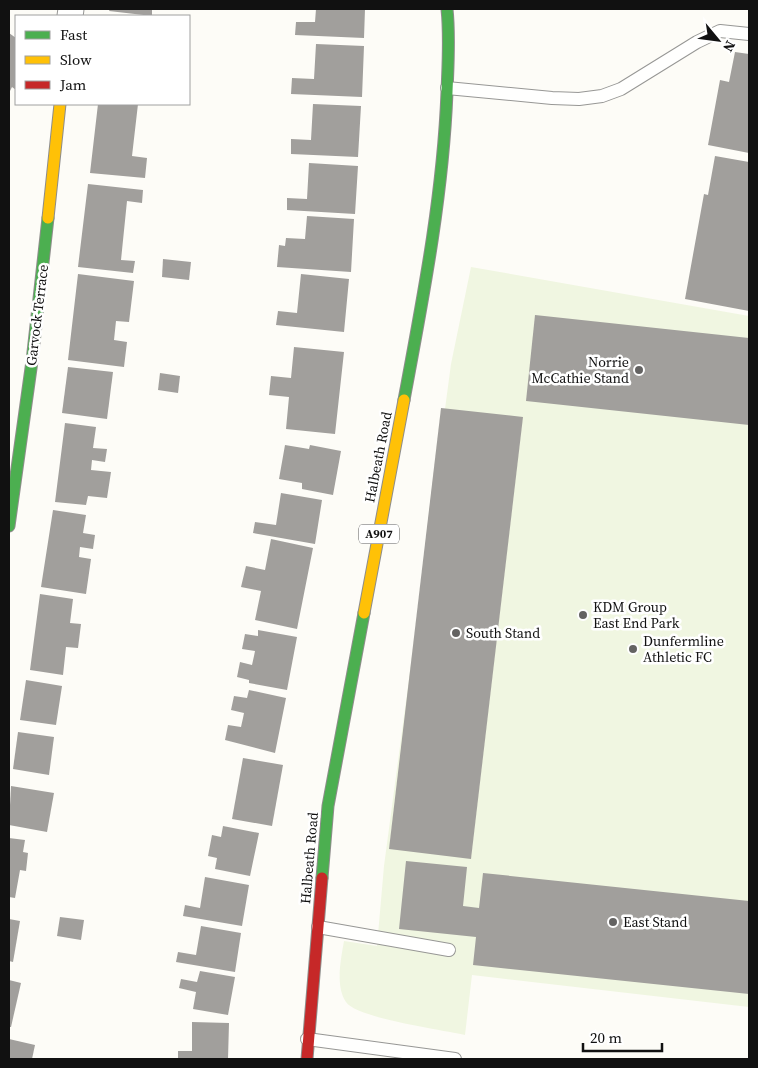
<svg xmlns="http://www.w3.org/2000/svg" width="758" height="1068" font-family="'Source Serif 4',serif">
<rect width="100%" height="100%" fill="#fdfcf7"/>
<path fill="#f0f6e1" d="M 471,267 L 749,316 L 749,1007 L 472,975 L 465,1035 C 443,1030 356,1018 346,1002 C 335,986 341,959 344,941 L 377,946 L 384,866 L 451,364 Z"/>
<g fill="#a19f9c">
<polygon points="110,9 152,9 152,16 109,11"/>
<polygon points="316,9 365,9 364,38 295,35 296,22 315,22"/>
<polygon points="9,33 16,38 16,90 12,87 9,93"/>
<polygon points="316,44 364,46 362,97 291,94 292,78 314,79"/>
<polygon points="735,52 749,54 749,153 708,145 720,80 729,82"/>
<polygon points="98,104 138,104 132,156 147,158 145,178 90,173"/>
<polygon points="313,104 361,106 358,157 291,154 291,139 311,140"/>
<polygon points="715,156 749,162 749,311 685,299 704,194 708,195"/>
<polygon points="309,163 358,166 355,214 287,210 287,198 307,199"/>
<polygon points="88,184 143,190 142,203 127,201 121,260 135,261 133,273 78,267"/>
<polygon points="307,216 354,219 351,272 277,267 279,245 285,246 286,238 305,239"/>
<polygon points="163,259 191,262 189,280 162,277"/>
<polygon points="78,274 134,281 129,322 116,321 114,340 127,342 124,367 68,360"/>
<polygon points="301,274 349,279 344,332 276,325 278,311 297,313"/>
<polygon points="535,315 749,338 749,425 526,401"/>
<polygon points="294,347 344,352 335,434 286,429 289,397 269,395 271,376 291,378"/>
<polygon points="68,367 113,372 107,419 62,413"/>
<polygon points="160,373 180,376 178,393 158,390"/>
<polygon points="441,408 523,417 471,859 389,849"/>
<polygon points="65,423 96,427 93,448 107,449 105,462 92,460 91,470 111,472 107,498 88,496 86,505 55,502"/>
<polygon points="285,445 309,449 310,445 341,451 333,495 302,489 302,483 279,479"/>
<polygon points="281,493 322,500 315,544 253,533 255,522 276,525"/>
<polygon points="53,510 86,515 83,533 95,535 93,549 80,547 79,557 91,559 86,594 41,587"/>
<polygon points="271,539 313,548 297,629 255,620 261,591 241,587 246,566 265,570"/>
<polygon points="40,594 73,599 70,623 81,624 78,648 66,647 63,675 30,670"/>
<polygon points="258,630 297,637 287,690 249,683 249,680 237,677 240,662 252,665 254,656 255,651 242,649 245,634 258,636"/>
<polygon points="26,680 62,686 56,725 20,720"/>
<polygon points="249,690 286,698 275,753 225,740 228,725 241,727 243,718 244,713 231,710 234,696 247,698"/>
<polygon points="18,732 54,737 49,775 13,769"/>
<polygon points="243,758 283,765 272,826 232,819"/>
<polygon points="11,786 54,793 47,832 9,825"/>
<polygon points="223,826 259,833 250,876 215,869 217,858 208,856 212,835 221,837"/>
<polygon points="9,838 25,840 23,852 28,853 26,871 20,870 15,898 9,897"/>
<polygon points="406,861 467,867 463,906 479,908 483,873 749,901 749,994 473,965 476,937 399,929"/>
<polygon points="205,877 249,885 242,926 183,916 185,905 200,908"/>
<polygon points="60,917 84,920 81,940 57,936"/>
<polygon points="9,919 20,921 13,962 9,961"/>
<polygon points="201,926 241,933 235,972 176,962 178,952 196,955"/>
<polygon points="200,971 235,977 228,1015 193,1009 196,992 179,988 181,979 197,982"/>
<polygon points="9,980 21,983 11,1027 9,1027"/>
<polygon points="192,1022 229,1023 228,1059 178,1059 178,1051 192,1051"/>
<polygon points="9,1039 35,1045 32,1059 9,1059"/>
</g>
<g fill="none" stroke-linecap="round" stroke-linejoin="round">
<defs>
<g id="lane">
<polyline points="447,88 552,98 579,99 602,96 621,89 697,42 720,31 749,34"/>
<polyline points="318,927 449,950"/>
<polyline points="307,1039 455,1059"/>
</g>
<polyline id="street" points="70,16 71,9"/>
<g id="fast">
<path d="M 404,400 C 423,298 443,196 447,92 C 448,64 450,37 447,9"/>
<polyline points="9,526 32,361 48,218"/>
<polyline points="322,878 328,806 364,613"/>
</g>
<g id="slow">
<polyline points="48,218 60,104"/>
<polyline points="364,613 404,400"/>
</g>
<polyline id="jam" points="307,1059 322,878"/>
</defs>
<use href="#lane" stroke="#979795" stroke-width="14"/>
<use href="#street" stroke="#979795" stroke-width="27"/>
<use href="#fast" stroke="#8e8d8b" stroke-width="13"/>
<use href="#slow" stroke="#8e8d8b" stroke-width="13"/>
<use href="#jam" stroke="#8e8d8b" stroke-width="13"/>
<use href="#lane" stroke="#fffffe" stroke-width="12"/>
<use href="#street" stroke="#fffffe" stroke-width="25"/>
<use href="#fast" stroke="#4caf50" stroke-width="11"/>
<use href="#slow" stroke="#ffc107" stroke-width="11"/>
<use href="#jam" stroke="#c62828" stroke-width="11"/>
</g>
<g fill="#646362" stroke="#fff" stroke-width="2">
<circle cx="639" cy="370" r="5"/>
<circle cx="583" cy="615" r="5"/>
<circle cx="456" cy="633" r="5"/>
<circle cx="633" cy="649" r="5"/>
<circle cx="613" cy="922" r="5"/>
</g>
<g text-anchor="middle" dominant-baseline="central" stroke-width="5" stroke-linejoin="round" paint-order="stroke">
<rect fill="#fff" stroke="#585858" stroke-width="1" x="359" y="524.5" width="40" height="19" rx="4"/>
<g font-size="12" font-weight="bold" fill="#111">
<text x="379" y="534">A907</text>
</g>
<g font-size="14" fill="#111" stroke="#fff">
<text transform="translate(37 315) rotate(-83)">Garvock Terrace</text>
<text transform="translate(378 457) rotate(-79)">Halbeath Road</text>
<text transform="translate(309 858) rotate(-85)">Halbeath Road</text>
</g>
<g font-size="14" fill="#111" stroke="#fff" text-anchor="start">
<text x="629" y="362" text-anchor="end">Norrie<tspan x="629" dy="16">McCathie Stand</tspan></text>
<text x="593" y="607">KDM Group<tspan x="593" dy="16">East End Park</tspan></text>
<text x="466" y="633">South Stand</text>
<text x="643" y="641">Dunfermline<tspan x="643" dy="16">Athletic FC</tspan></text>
<text x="623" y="922">East Stand</text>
</g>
</g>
<rect width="758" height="1068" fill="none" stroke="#111111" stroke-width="20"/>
<rect x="15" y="15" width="175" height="90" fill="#ffffff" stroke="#a0a0a0"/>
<rect x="25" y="31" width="25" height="8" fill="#4caf50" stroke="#a0a0a0"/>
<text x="60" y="40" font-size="15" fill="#111111">Fast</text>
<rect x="25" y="56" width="25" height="8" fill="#ffc107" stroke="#a0a0a0"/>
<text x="60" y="65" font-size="15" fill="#111111">Slow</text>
<rect x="25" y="81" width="25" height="8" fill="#c62828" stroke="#a0a0a0"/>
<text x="60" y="90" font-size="15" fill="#111111">Jam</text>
<g transform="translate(718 40) rotate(119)" stroke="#ffffff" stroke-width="4" paint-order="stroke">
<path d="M0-4L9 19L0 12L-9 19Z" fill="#111111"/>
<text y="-8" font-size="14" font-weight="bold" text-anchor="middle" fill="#111111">N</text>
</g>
<path d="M583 1043v8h79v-8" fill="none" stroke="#111111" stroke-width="2.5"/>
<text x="590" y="1043" font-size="15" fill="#111111" stroke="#ffffff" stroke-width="4" paint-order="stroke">20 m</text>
</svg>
